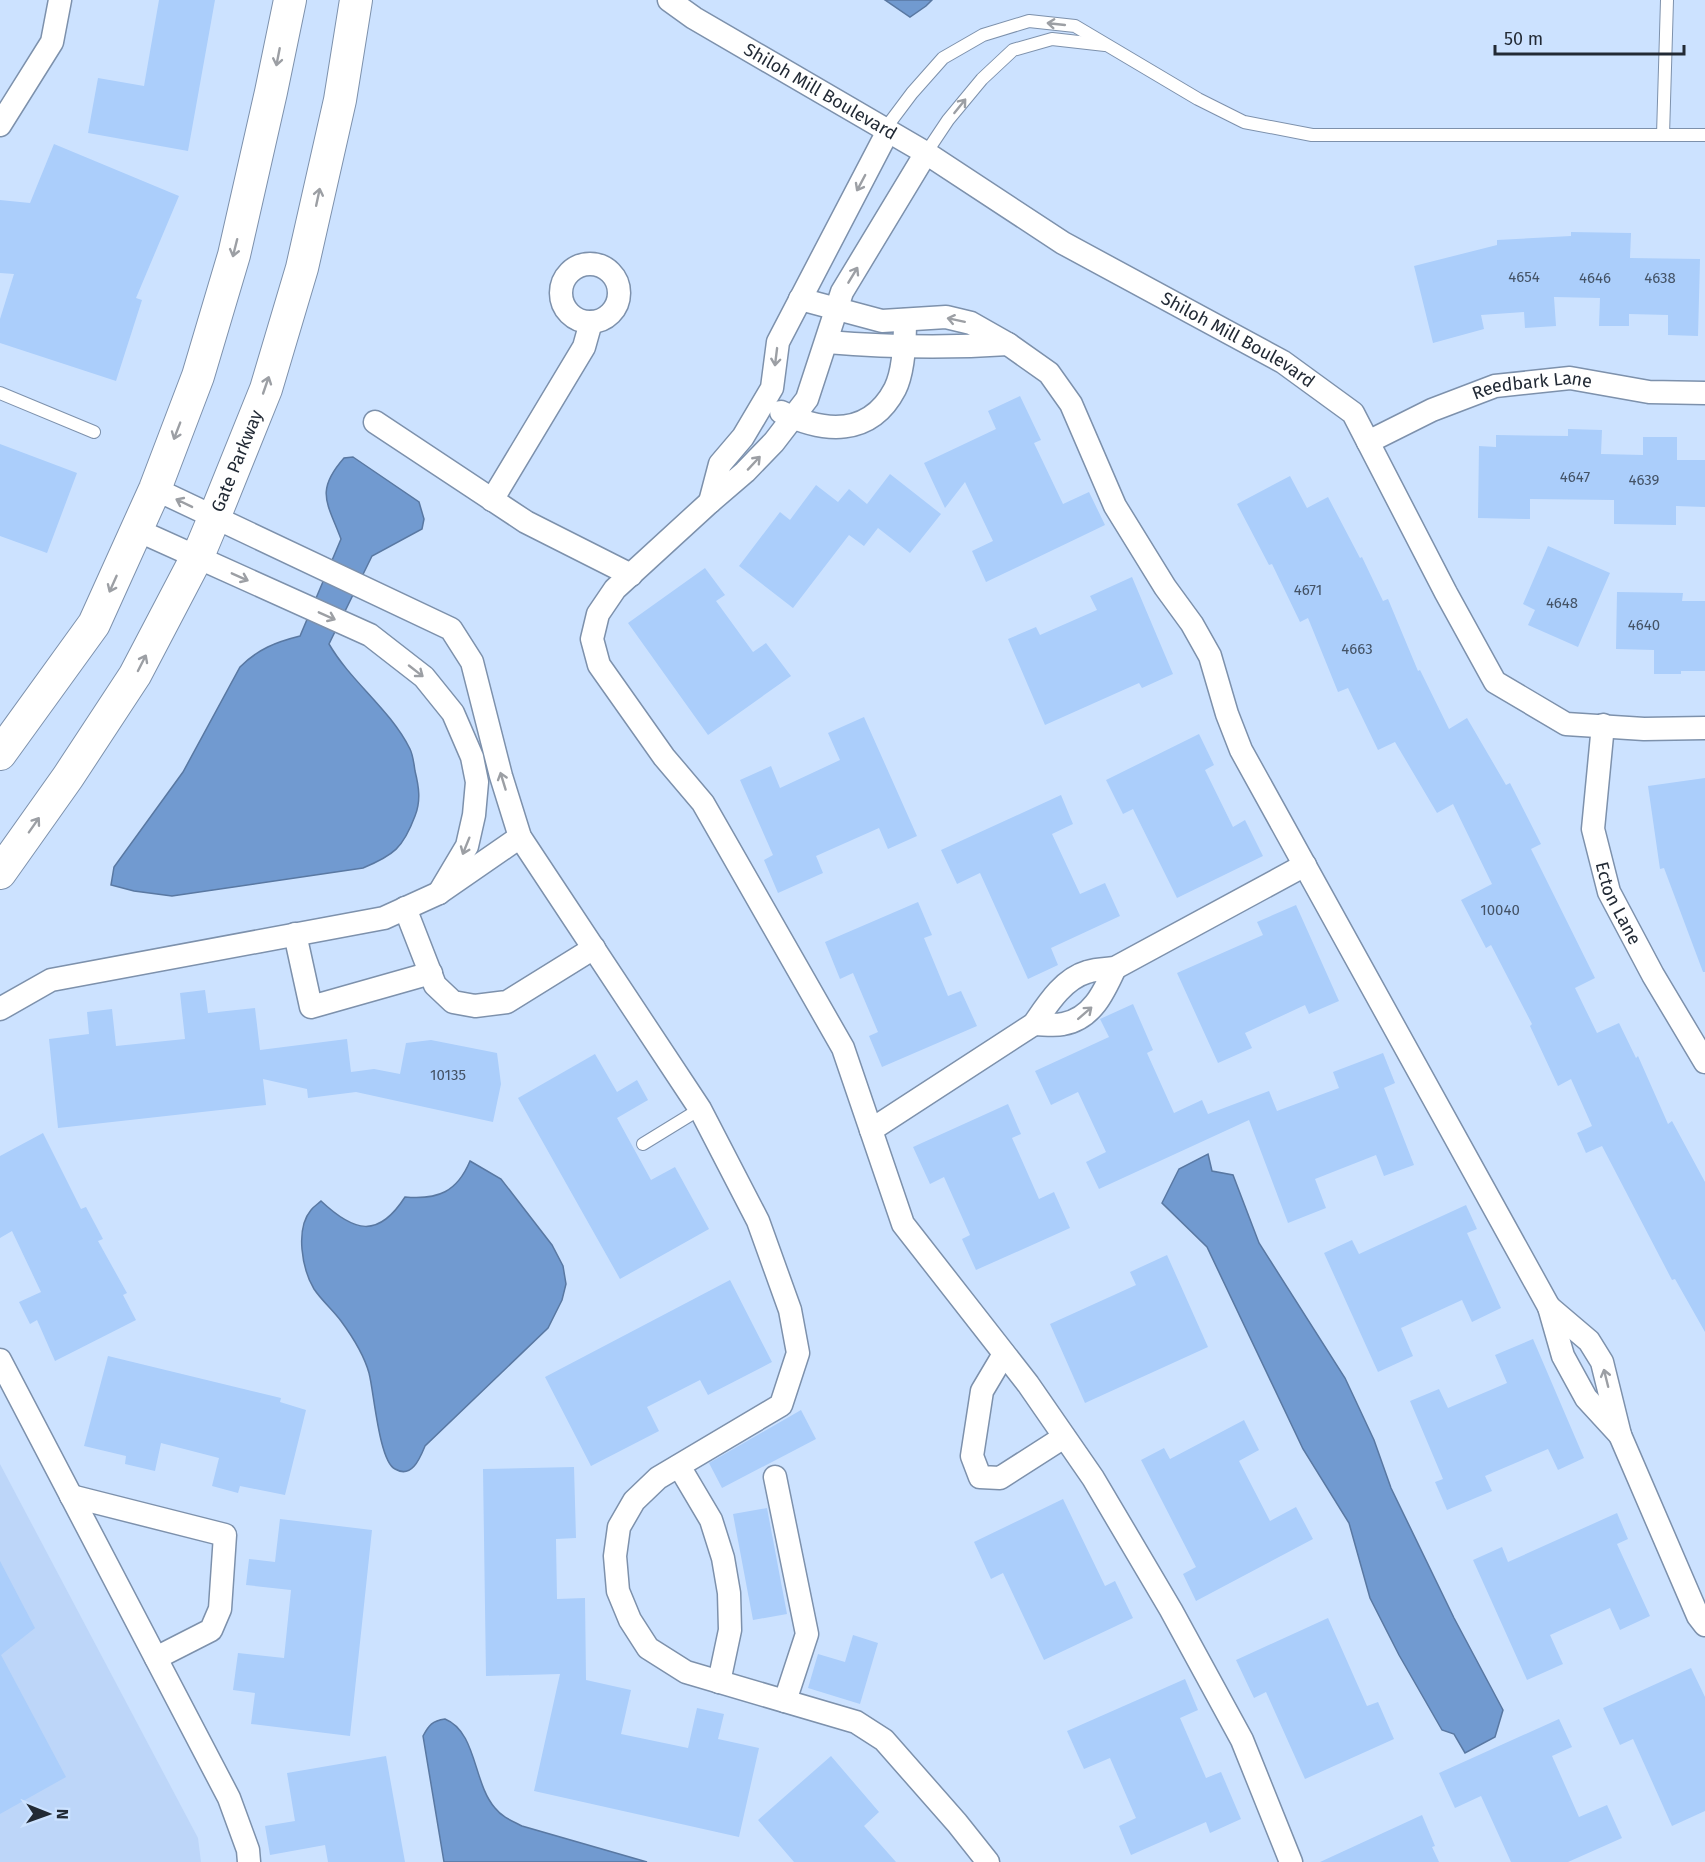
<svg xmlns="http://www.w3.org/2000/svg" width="1705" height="1862" font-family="'Fira Sans',sans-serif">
<rect width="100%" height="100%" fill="#cce2ff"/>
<polygon fill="#bdd6f9" points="0,1464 198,1838 201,1862 0,1862"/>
<g fill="#719ad0" stroke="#5978a2" stroke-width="1.5">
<polygon points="885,0 932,0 926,6 910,17"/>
<path d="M 353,457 L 419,502 L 424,519 L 422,529 L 372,556 L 329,644 C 351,682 390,709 410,749 C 413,755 414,764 415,771 C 419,787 421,801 415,816 C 403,848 394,855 363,868 L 172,896 L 134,891 L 111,885 L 114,867 L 183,772 L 240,667 C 258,649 276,642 300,636 L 341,539 C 327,502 315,491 344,458 Z"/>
<polygon points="1208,1154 1212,1171 1233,1175 1259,1243 1345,1378 1374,1440 1391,1488 1454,1618 1503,1710 1495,1737 1465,1753 1454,1734 1442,1730 1399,1655 1370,1598 1349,1523 1303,1449 1207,1247 1162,1203 1179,1169"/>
<path d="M 470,1161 L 501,1179 L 552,1245 L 563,1266 L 566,1284 L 562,1300 L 548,1328 L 425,1446 C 420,1458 412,1479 395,1469 C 379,1461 374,1392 369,1373 C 364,1355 352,1336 341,1321 C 333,1310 322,1301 314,1289 C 302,1269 295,1229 311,1210 C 314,1206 318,1204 321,1201 C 354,1232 378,1239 405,1197 C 438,1200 457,1192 470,1161 Z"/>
<path d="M 445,1719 C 477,1732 473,1783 495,1808 C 502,1817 512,1821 522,1826 L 647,1862 L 444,1862 L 423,1736 C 429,1725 432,1721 445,1719 Z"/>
</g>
<g fill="#abcefb">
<polygon points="159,0 215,0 188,151 88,133 98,78 144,86"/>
<polygon points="54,144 179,196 136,298 142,300 116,381 0,343 0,319 14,274 0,273 0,200 30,203"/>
<polygon points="1571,232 1631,233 1630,258 1700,259 1698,336 1668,335 1668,315 1629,314 1629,326 1599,326 1600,298 1554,297 1556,326 1525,328 1524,312 1481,315 1484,329 1433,343 1414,266 1497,245 1497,240 1571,236"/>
<polygon points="1020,396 1041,440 1034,443 1063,504 1089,492 1105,525 986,582 972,551 993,541 965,482 945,508 924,463 996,429 988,411"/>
<polygon points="1568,429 1602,430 1601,454 1643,455 1643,437 1677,437 1677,460 1705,460 1705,507 1676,506 1676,525 1614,524 1614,500 1530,499 1530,519 1478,518 1479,446 1496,447 1496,435 1568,436"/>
<polygon points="0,444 77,473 47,553 0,536"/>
<polygon points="890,474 941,514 910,553 878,528 864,546 849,535 793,608 739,566 780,512 790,520 816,485 838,502 849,489 867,504"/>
<polygon points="1290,476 1307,508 1328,497 1360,558 1362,557 1383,601 1388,599 1418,671 1420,670 1449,729 1467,718 1506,785 1510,783 1541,844 1531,849 1595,978 1575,988 1597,1033 1619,1023 1636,1058 1638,1056 1668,1124 1672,1121 1705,1182 1705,1332 1675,1279 1672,1280 1602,1146 1586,1153 1577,1133 1592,1126 1571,1079 1558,1086 1530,1026 1532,1024 1491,945 1486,948 1461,900 1492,884 1453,804 1437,813 1395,742 1378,750 1348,688 1338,692 1308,618 1300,622 1272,564 1269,565 1237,504"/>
<polygon points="1548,546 1610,573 1578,647 1528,625 1535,610 1523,604"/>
<polygon points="705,568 725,595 716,601 753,652 766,643 791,676 708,735 628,623"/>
<polygon points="1132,577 1173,674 1142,688 1139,683 1045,725 1008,639 1036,627 1040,635 1097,610 1090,596"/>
<polygon points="1617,592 1683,593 1682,601 1705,601 1705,671 1681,671 1681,674 1654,674 1654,650 1616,649"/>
<polygon points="864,717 917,836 888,849 879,828 816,856 823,873 778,893 764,860 773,855 740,780 771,766 780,788 840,760 828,733"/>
<polygon points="1199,734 1214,765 1205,770 1233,827 1245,820 1263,856 1177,898 1133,809 1123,814 1106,780"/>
<polygon points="1705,778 1705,972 1703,972 1664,868 1660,869 1648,786"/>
<polygon points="1061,795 1073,824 1052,834 1080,894 1105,883 1120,916 1051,948 1058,965 1028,979 980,873 957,884 941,850"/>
<polygon points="918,902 932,935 924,938 948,996 961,991 977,1026 882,1067 869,1036 878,1032 853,973 840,979 825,942"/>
<polygon points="1296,905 1339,1001 1309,1014 1305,1005 1245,1033 1252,1048 1218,1063 1177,973 1263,935 1257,922"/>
<polygon points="205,990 208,1013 255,1008 260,1050 347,1039 351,1072 374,1069 400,1074 406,1043 431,1040 497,1053 501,1084 493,1122 356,1092 308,1098 307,1089 263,1079 266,1105 58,1128 49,1039 89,1034 87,1012 112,1009 116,1046 185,1039 180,993"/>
<polygon points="1133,1004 1153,1050 1147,1053 1174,1113 1202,1100 1208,1114 1269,1091 1277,1111 1339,1088 1333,1072 1383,1053 1395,1083 1384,1088 1414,1165 1384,1176 1376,1155 1315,1179 1326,1208 1288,1223 1249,1120 1099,1189 1086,1162 1106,1152 1078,1092 1051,1105 1035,1071 1109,1037 1100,1019"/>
<polygon points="595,1054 617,1092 637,1080 648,1100 617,1118 651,1180 675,1167 709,1229 620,1279 518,1098"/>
<polygon points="1008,1104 1021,1134 1012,1138 1039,1199 1054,1192 1070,1228 976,1270 962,1239 970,1235 944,1177 930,1184 913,1147"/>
<polygon points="43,1133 81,1209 86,1207 103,1239 98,1241 127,1293 123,1295 136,1320 55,1361 37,1320 30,1324 19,1302 41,1292 12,1231 0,1238 0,1156"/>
<polygon points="1466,1205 1477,1229 1467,1233 1501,1308 1472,1322 1462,1300 1401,1328 1413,1356 1378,1372 1324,1253 1352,1240 1359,1254"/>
<polygon points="1167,1255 1208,1347 1085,1403 1050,1324 1136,1285 1130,1272"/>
<polygon points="730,1280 772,1362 708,1395 700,1380 647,1407 659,1431 591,1466 545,1377"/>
<polygon points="1533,1339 1584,1458 1558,1470 1548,1449 1485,1476 1492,1491 1447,1510 1435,1482 1443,1479 1410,1401 1439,1389 1448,1408 1507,1383 1495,1355"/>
<polygon points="108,1356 281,1398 280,1402 306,1410 285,1495 240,1486 238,1493 212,1486 219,1458 161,1443 155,1471 125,1464 126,1456 84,1446"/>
<polygon points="801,1410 816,1439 722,1488 709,1463"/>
<polygon points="1244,1420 1259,1450 1239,1461 1270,1521 1296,1507 1313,1539 1196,1601 1183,1574 1196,1567 1141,1460 1164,1448 1170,1459"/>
<polygon points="574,1467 576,1538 556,1539 557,1599 585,1598 586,1680 631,1690 621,1734 688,1748 697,1708 724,1714 718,1739 759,1748 739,1837 534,1791 560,1674 486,1676 483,1469"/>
<polygon points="1063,1499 1105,1586 1115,1581 1133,1618 1044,1660 1003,1573 991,1579 974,1542"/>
<polygon points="767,1508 787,1614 753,1620 733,1514"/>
<polygon points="1617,1513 1628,1539 1617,1544 1650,1616 1620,1630 1610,1608 1550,1635 1563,1664 1527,1680 1473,1560 1502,1547 1508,1562"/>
<polygon points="280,1519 372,1530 350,1736 251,1724 255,1693 233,1690 238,1653 284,1658 291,1590 246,1585 249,1559 275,1562"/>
<polygon points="0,1561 35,1628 1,1655 66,1777 0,1814"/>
<polygon points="1328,1618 1367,1706 1378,1702 1394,1739 1305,1779 1266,1692 1254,1698 1236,1660"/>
<polygon points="853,1635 878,1643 860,1704 808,1688 818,1654 845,1662"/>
<polygon points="1691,1668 1705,1697 1705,1811 1672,1826 1633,1739 1620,1745 1603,1708"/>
<polygon points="1185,1679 1198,1710 1180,1718 1206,1778 1221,1772 1241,1819 1210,1833 1206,1822 1131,1855 1119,1826 1136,1818 1110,1758 1084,1769 1067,1731"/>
<polygon points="1559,1719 1572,1747 1552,1756 1579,1817 1607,1805 1622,1838 1568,1862 1511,1862 1481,1796 1455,1808 1439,1773"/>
<polygon points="386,1756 405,1862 328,1862 325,1845 270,1855 265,1826 295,1821 287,1773"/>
<polygon points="831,1756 879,1812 864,1826 896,1862 794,1862 758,1820"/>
<polygon points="1422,1815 1435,1846 1432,1847 1439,1862 1320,1862"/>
</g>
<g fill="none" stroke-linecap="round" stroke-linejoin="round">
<defs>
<g id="lane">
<polyline points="885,129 912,93 943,58 983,35 1029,21 1075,26 1198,99 1244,122 1312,135 1705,135"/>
<polyline points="1663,135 1667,0"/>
<polyline points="926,153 948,120 982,79 1013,50 1052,39 1105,45"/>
<polyline points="0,393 94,432"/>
<polyline points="643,1144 700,1109"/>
</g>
<g id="street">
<path id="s1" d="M 669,0 L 694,18 L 926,153 L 1063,243 L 1283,362 L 1353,413 L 1446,593 L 1495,682 L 1566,724 L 1644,729 L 1705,728"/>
<polyline points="0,125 52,42 60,0"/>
<polyline points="926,153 842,292 807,399 774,442 745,472 710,502 615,589 598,614 592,639 599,665 664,757 703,803 843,1048 903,1224 1028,1384 1093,1478 1171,1610 1242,1740 1291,1862"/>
<circle cx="590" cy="293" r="29"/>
<polyline points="800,299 882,321 946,317 971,323 1008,344 1049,373 1071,404 1115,506 1165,587 1192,624 1210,656 1227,714 1241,750 1549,1307 1563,1356 1586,1398 1620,1435"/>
<path d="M 827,342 C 887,347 948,348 1008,344"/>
<path d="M 781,412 C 824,433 870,437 895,389 C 904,371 905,339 905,320"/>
<polyline points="375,422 526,522 631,575"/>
<path id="s2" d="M 1368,442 L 1432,410 L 1495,386 L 1570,378 L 1649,392 L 1705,393"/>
<polyline points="155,489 451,629 472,662 501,776 520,837 700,1109 758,1221 790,1310 798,1353 781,1405 658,1478 634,1501 619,1527 615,1556 618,1591 630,1620 648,1648 686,1672 856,1722 884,1740 957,1823 988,1862"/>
<polyline points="492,500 584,347 591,322"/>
<polyline points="710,502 720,464 743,437 772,388 778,342 888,131"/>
<polyline points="137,530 370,635 424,677 453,713 472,757 477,782 474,815 467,846 439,893"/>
<path id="s3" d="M 1603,725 L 1593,829 L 1609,892 L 1653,975 L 1705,1062"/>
<polyline points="405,908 435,985 453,1002 475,1006 507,1002 594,948"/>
<polyline points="295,934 311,1007 431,973"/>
<polyline points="0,1009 51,980 384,918 439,893 520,837"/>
<path d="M 1034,1024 C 1043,1024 1054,1026 1063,1024 C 1092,1019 1104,992 1115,968"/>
<path d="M 871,1130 L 1034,1024 C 1047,1005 1063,979 1087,972 C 1096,969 1106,969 1115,968 L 1305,865"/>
<polyline points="1549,1307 1589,1341 1602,1362 1620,1435 1698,1616 1705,1625"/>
<polyline points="1004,1354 982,1391 972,1456 980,1477 1000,1478 1064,1437"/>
<polyline points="0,1360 229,1798 248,1850 249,1862"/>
<polyline points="679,1466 711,1520 723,1558 729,1593 730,1630 719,1682"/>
<polyline points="775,1477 807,1634 785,1701"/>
<polyline points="71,1496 225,1535 220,1609 211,1630 156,1658"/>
</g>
<g id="secondary">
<polyline points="0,754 94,624 155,489 198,376 234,255 271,92 290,0"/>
<path id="s4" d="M 0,873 L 68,777 L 135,675 L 201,549 L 214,518 L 266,389 L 302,268 L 340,100 L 356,0"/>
</g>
</defs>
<use href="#lane" stroke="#7d91ac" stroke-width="14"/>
<use href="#street" stroke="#7d91ac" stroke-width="25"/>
<use href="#secondary" stroke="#7d91ac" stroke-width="34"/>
<use href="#lane" stroke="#fff" stroke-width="12"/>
<use href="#street" stroke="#fff" stroke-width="22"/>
<use href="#secondary" stroke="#fff" stroke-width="32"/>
</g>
<defs><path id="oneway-shaft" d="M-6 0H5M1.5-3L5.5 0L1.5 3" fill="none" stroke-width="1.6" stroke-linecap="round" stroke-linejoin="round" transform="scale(1.5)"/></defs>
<g stroke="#9c9fa4">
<use href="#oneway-shaft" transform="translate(1056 24) rotate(-174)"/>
<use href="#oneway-shaft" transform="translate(278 57) rotate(101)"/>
<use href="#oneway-shaft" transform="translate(960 106) rotate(-51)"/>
<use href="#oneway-shaft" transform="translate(861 183) rotate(118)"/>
<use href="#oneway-shaft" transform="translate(318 197) rotate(-78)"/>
<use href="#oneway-shaft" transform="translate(235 248) rotate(104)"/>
<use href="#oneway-shaft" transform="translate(853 275) rotate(-59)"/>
<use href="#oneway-shaft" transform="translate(956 320) rotate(-168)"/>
<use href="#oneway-shaft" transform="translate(776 357) rotate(97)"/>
<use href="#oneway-shaft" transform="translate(266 385) rotate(-71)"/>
<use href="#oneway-shaft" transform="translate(177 431) rotate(111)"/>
<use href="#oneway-shaft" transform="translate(754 463) rotate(-47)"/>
<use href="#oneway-shaft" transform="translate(184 503) rotate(-154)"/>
<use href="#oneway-shaft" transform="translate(240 577) rotate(24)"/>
<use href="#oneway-shaft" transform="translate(113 584) rotate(114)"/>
<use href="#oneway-shaft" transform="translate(327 616) rotate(24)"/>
<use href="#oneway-shaft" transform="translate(142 663) rotate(-63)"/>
<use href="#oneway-shaft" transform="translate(416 671) rotate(38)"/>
<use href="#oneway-shaft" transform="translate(503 781) rotate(-107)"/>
<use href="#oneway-shaft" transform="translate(34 825) rotate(-55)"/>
<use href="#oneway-shaft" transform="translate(466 846) rotate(112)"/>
<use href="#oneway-shaft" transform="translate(1085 1013) rotate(-41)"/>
<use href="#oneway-shaft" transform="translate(1606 1378) rotate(-104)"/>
</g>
<g text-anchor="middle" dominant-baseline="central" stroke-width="5" stroke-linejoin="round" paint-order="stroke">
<g font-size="15" fill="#445366">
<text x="1524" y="277">4654</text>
<text x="1595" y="278">4646</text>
<text x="1660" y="278">4638</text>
<text x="1575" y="477">4647</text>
<text x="1644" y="480">4639</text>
<text x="1308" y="590">4671</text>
<text x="1562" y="603">4648</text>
<text x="1644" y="625">4640</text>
<text x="1357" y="649">4663</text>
<text x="1500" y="910">10040</text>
<text x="448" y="1075">10135</text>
</g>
<g font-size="18" fill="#222a35" stroke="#cce2ff">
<text stroke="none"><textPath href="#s1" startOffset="177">Shiloh Mill Boulevard</textPath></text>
<text stroke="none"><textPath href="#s1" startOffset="663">Shiloh Mill Boulevard</textPath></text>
<text stroke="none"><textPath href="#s2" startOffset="176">Reedbark Lane</textPath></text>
<text stroke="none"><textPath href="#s4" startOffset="477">Gate Parkway</textPath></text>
<text stroke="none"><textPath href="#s3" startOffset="183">Ecton Lane</textPath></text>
</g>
</g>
<g transform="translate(48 1814) rotate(91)" stroke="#cce2ff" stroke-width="4.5" paint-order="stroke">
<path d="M0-4.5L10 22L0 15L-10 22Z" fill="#222a35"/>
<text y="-9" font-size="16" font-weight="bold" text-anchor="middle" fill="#222a35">N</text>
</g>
<path d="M1495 45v9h189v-9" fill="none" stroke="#222a35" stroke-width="3"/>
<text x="1504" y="45" font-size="18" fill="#222a35" stroke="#cce2ff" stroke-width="4.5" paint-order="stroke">50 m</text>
</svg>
